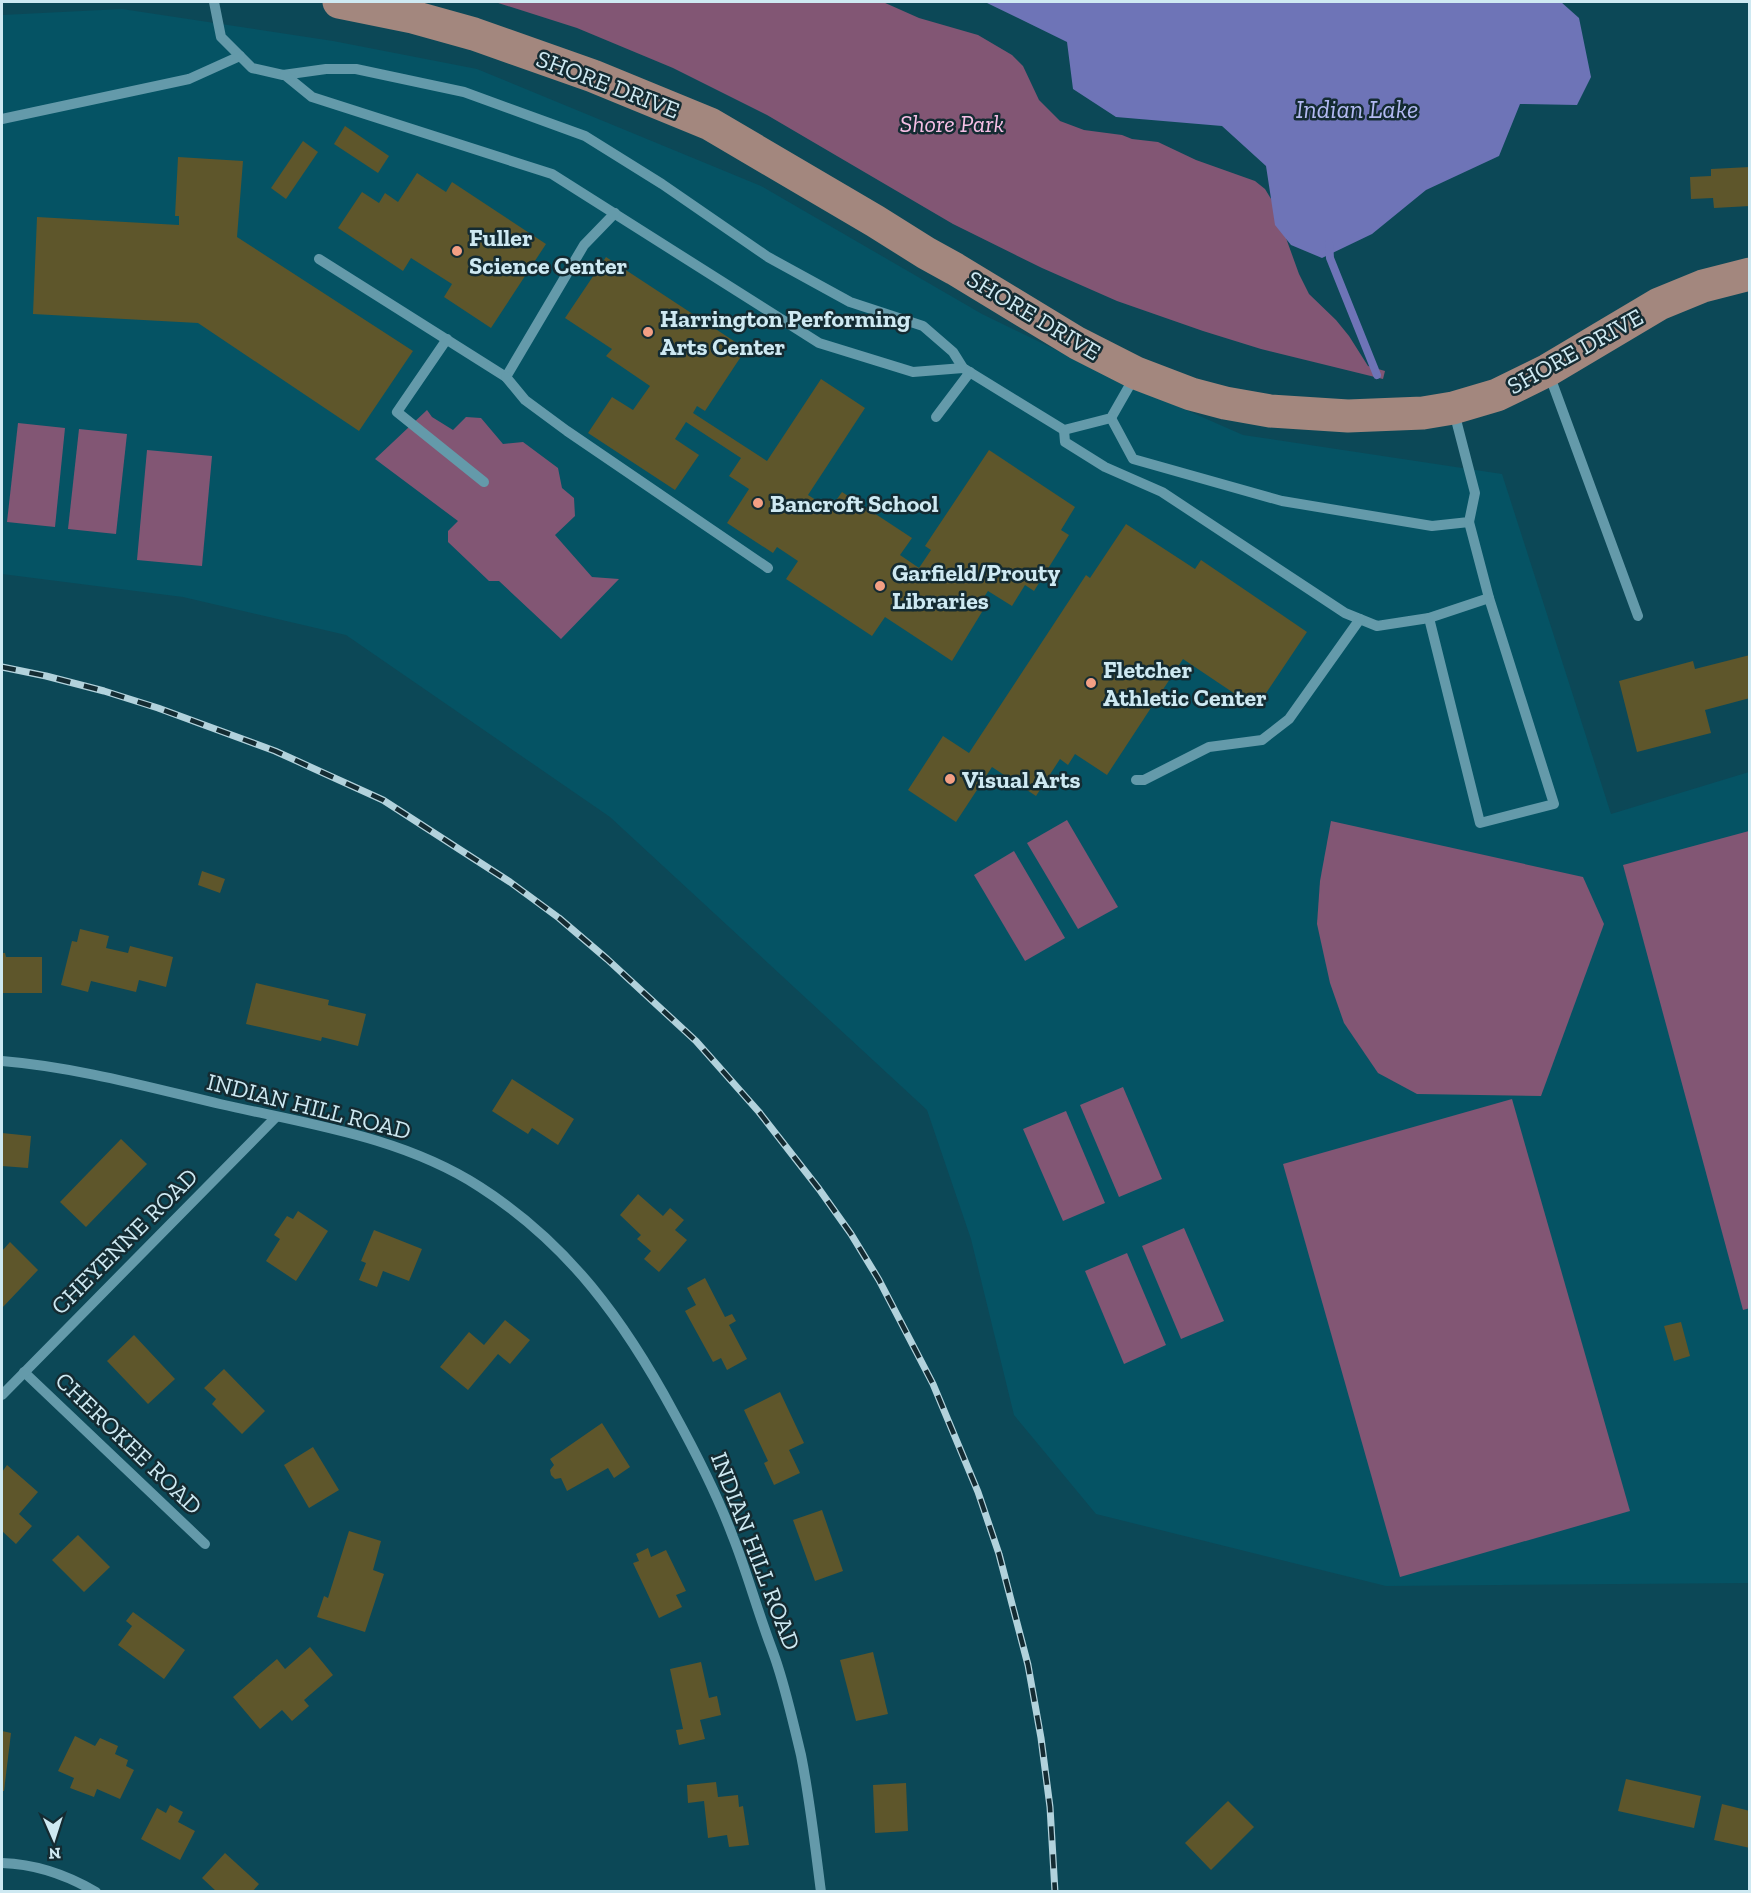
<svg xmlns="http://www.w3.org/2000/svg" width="1751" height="1893" font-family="'Zilla Slab',serif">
<rect width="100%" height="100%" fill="#0c4857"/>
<polygon fill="#055364" points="122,9 333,41 477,69 761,186 982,314 1120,381 1243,435 1502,474 1611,814 1749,772 1749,1583 1386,1586 1096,1514 1014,1415 971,1239 927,1110 610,817 346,635 183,597 2,574 2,15"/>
<g fill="#825674">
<polygon points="495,2 883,2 919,18 978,35 1012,55 1023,66 1039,100 1060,121 1084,130 1122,135 1132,139 1158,142 1196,160 1255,181 1265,189 1273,202 1299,274 1309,294 1336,320 1349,336 1368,366 1385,371 1383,379 1261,349 1203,331 1117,301 1042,268 953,224 767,115 673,68 577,28"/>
<polygon points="427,410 432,417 453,430 466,417 481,418 503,444 523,442 558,468 562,488 574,498 575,516 555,535 592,577 619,579 561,639 499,581 489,581 448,542 448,531 458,521 375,459"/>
<polygon points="18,423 65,428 55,527 7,522"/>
<polygon points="79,429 127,434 116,534 68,529"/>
<polygon points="147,450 212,456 202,566 137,560"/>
<polygon points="1067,820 1118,907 1078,929 1027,843"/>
<polygon points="1331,821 1583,877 1604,924 1541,1096 1417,1094 1378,1073 1344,1023 1330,983 1317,924 1320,881"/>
<polygon points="1749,831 1750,1308 1743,1310 1623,865"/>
<polygon points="1014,851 1065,938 1025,961 974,875"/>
<polygon points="1123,1087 1162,1179 1119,1197 1080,1105"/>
<polygon points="1512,1099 1630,1511 1400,1577 1283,1164"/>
<polygon points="1066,1111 1105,1203 1063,1221 1023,1129"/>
<polygon points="1184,1228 1224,1321 1181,1339 1142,1246"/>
<polygon points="1127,1253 1166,1345 1124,1364 1085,1271"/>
</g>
<polygon fill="#6e74b7" points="985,2 1561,2 1579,18 1591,77 1577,105 1520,104 1499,156 1426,190 1372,234 1322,258 1291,245 1275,225 1266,166 1222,126 1116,117 1073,89 1067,42"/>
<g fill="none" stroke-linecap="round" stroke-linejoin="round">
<polyline stroke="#6e74b7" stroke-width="8" points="1329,243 1330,258 1377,375"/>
</g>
<g fill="#5e562b">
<polygon points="345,126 389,156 378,173 334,144"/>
<polygon points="303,141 318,152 286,199 271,188"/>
<polygon points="178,157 243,161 237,237 413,351 359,431 198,323 33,314 37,217 179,225 179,216 175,216"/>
<polygon points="1750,167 1750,206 1714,208 1713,198 1691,199 1690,177 1711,176 1711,169"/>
<polygon points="417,173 446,192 452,182 546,244 491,328 444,297 452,284 411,258 403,271 338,228 362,192 379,203 385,193 398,202"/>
<polygon points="606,257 746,349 705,411 697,406 693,413 767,461 821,379 865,408 808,495 830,509 842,492 912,538 900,555 919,568 931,550 925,546 989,450 1075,507 1061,530 1069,535 1034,591 1025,585 1012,606 988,591 980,603 985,607 952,661 885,617 872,636 786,579 798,561 777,547 773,553 727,523 749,489 729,476 741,458 686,422 675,439 699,455 675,490 588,433 612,397 633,410 650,386 606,356 612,349 565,318"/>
<polygon points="1126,524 1195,569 1201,560 1307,632 1256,708 1183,659 1107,775 1075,754 1068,765 1060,759 1036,796 992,767 956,822 908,790 943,736 969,753 1086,575 1090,578"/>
<polygon points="1750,655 1750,698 1705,710 1711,733 1637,752 1619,681 1693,661 1695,669"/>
<polygon points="202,871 225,879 220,893 198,885"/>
<polygon points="80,929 109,936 106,948 128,953 130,946 173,957 166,987 139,980 136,992 91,981 88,992 61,985 72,941 77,942"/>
<polygon points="2,953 5,953 6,957 42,957 42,993 2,993"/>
<polygon points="256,983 329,1000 328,1005 366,1014 358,1046 322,1037 321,1041 246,1024"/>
<polygon points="512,1079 574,1119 558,1145 532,1128 528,1134 492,1111"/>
<polygon points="2,1133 31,1136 28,1168 2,1166"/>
<polygon points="121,1139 147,1164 86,1227 60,1202"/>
<polygon points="638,1194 663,1216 670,1208 684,1220 675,1230 687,1240 659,1272 644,1259 651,1251 637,1239 641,1235 620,1215"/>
<polygon points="298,1211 328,1231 296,1281 266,1261 280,1239 274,1235 287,1216 293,1219"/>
<polygon points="374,1230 422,1249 409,1281 383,1271 377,1287 359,1280 366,1263 361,1261"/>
<polygon points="10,1242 38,1270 2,1308 2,1251"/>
<polygon points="705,1278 725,1317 732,1314 736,1321 729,1325 747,1359 727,1370 721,1358 713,1362 685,1311 696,1305 687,1288"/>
<polygon points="505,1320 530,1340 510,1364 498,1354 468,1390 440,1367 469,1332 484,1345"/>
<polygon points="1681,1322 1690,1356 1674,1361 1664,1326"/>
<polygon points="134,1335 175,1379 148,1404 107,1361"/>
<polygon points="224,1369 265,1411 242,1434 212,1404 216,1399 204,1388"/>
<polygon points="780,1392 804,1443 789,1450 800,1473 774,1485 764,1463 768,1461 744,1410"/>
<polygon points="602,1423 630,1467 614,1478 608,1468 567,1491 561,1478 555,1479 551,1475 550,1470 554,1465 550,1459"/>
<polygon points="313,1447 339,1490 309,1508 284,1465"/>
<polygon points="7,1465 38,1492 19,1514 32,1526 16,1544 2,1531 2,1472"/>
<polygon points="822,1510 843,1571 815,1581 793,1520"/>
<polygon points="349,1531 381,1541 373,1570 384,1574 365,1632 317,1617 324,1596 328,1598"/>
<polygon points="78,1535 110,1567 84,1592 52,1560"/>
<polygon points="648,1548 651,1557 666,1550 686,1591 676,1595 682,1607 659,1618 633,1563 639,1561 636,1554"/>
<polygon points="133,1612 185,1650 164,1679 118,1645 132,1626 126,1621"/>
<polygon points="310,1647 333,1675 304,1700 309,1706 292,1721 282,1710 260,1729 233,1697 277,1659 285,1669"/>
<polygon points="873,1652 888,1714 856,1721 840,1660"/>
<polygon points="701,1662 709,1698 717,1696 721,1715 700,1720 705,1739 679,1745 676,1730 683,1729 670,1669"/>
<polygon points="2,1731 11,1733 4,1791 2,1791"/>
<polygon points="75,1736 95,1746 100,1738 118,1746 115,1754 128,1760 126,1766 134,1770 120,1799 97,1789 94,1797 70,1788 74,1778 58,1771"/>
<polygon points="1626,1779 1701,1796 1694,1828 1618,1811"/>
<polygon points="716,1782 718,1797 738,1795 739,1807 743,1806 749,1845 729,1847 727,1835 708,1838 704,1801 688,1803 687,1785"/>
<polygon points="906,1783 908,1831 875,1833 873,1785"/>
<polygon points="1228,1801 1254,1827 1211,1870 1185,1843"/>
<polygon points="1722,1804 1750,1811 1750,1848 1714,1840"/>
<polygon points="170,1805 183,1812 178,1822 195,1831 180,1860 141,1839 157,1808 166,1813"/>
<polygon points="225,1853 259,1884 252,1892 217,1892 202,1878"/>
</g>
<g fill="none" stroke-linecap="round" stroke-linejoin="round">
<g stroke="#649aaa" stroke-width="10">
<polyline points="214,2 221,37 252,68 283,75 326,69 356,69 464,92 585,136 662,184 768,257 850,302 923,326 953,352 963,368 1064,430 1111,418 1135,376"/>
<polyline points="285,75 312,97 552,174 819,343 913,372 963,368"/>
<polyline points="2,119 189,79 240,56"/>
<polyline points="319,259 506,377 584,245 615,213"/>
<polyline points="447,339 397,412 484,482"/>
<polyline points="1549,374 1638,616"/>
<polyline points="506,377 525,400 567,431 768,568"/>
<polyline points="936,417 970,372"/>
<polyline points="1111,418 1133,459 1282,501 1432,526 1469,522 1475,493 1454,412"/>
<polyline points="1064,430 1065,442 1105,467 1162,492 1345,613 1377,626 1429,618 1480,823 1554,804 1489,598 1469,522"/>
<polyline points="1429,618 1489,598"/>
<polyline points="1136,780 1144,780 1209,747 1262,740 1289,719 1360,619"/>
<path d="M 2,1061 C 75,1067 148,1087 220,1104 C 308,1124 403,1137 480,1187 C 569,1244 625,1322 674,1413 C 696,1453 717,1494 733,1537 C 745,1567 754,1599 765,1630 C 769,1642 774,1654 778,1667 C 787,1695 794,1726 801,1755 C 810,1800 815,1846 821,1892"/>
<polyline points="24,1372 205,1544"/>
<polyline points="2,1395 276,1117"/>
<path d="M 2,1863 C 35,1864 67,1875 96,1892"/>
</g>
<polyline stroke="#a3877e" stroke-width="33" points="339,2 413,17 474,34 593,76 710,124 875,221 926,253 955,269 1077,343 1136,373 1191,394 1225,403 1270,411 1348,416 1423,413 1453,408 1497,395 1548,370 1659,304 1703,286 1750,274"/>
<defs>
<polyline id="rail" points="2,667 46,676 104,691 158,708 275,751 383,800 510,882 559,918 607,959 696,1041 759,1112 819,1189 851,1234 879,1280 933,1384 978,1492 999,1554 1028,1665 1041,1738 1050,1807 1055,1892"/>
</defs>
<use href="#rail" stroke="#b2d2dc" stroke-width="7"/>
<use href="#rail" stroke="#142b32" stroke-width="4.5" stroke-dasharray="14" stroke-linecap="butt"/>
</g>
<g fill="#f39f84" stroke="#142b32" stroke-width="2">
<circle cx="457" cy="251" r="6"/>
<circle cx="648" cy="332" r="6"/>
<circle cx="758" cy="503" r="6"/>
<circle cx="880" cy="586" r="6"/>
<circle cx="1091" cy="683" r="6"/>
<circle cx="950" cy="779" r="6"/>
</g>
<g text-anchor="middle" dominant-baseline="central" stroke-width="5" stroke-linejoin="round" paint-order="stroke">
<g font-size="24" fill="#cee9f2" stroke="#142b32">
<text transform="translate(608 84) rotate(21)">SHORE DRIVE</text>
<text transform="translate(1034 315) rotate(31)">SHORE DRIVE</text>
<text transform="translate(1575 351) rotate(-29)">SHORE DRIVE</text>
<text transform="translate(309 1106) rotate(14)">INDIAN HILL ROAD</text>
<text transform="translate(124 1241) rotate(-45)">CHEYENNE ROAD</text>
<text transform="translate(129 1443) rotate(44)">CHEROKEE ROAD</text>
<text transform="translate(756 1551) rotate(69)">INDIAN HILL ROAD</text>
</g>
<g font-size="24" font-style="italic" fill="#f7c0e6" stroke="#142b32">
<text x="952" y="123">Shore Park</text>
</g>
<g font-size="24" font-weight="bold" fill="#cee9f2" stroke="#142b32" text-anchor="start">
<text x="469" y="237">Fuller<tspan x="469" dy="28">Science Center</tspan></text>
<text x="660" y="318">Harrington Performing<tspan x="660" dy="28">Arts Center</tspan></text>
<text x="770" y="503">Bancroft School</text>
<text x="892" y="572">Garfield/Prouty<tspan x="892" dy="28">Libraries</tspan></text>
<text x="1103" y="669">Fletcher<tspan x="1103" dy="28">Athletic Center</tspan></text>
<text x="962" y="779">Visual Arts</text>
</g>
<g font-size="26" font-style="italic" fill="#b3baf2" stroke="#142b32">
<text x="1357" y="109">Indian Lake</text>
</g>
</g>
<rect width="1751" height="1893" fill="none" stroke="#cee9f2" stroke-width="6"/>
<g transform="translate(54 1839) rotate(177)" stroke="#142b32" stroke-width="4.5" paint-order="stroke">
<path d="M0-4.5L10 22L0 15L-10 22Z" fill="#cee9f2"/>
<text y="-9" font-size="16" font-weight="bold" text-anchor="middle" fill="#cee9f2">N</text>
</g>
</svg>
